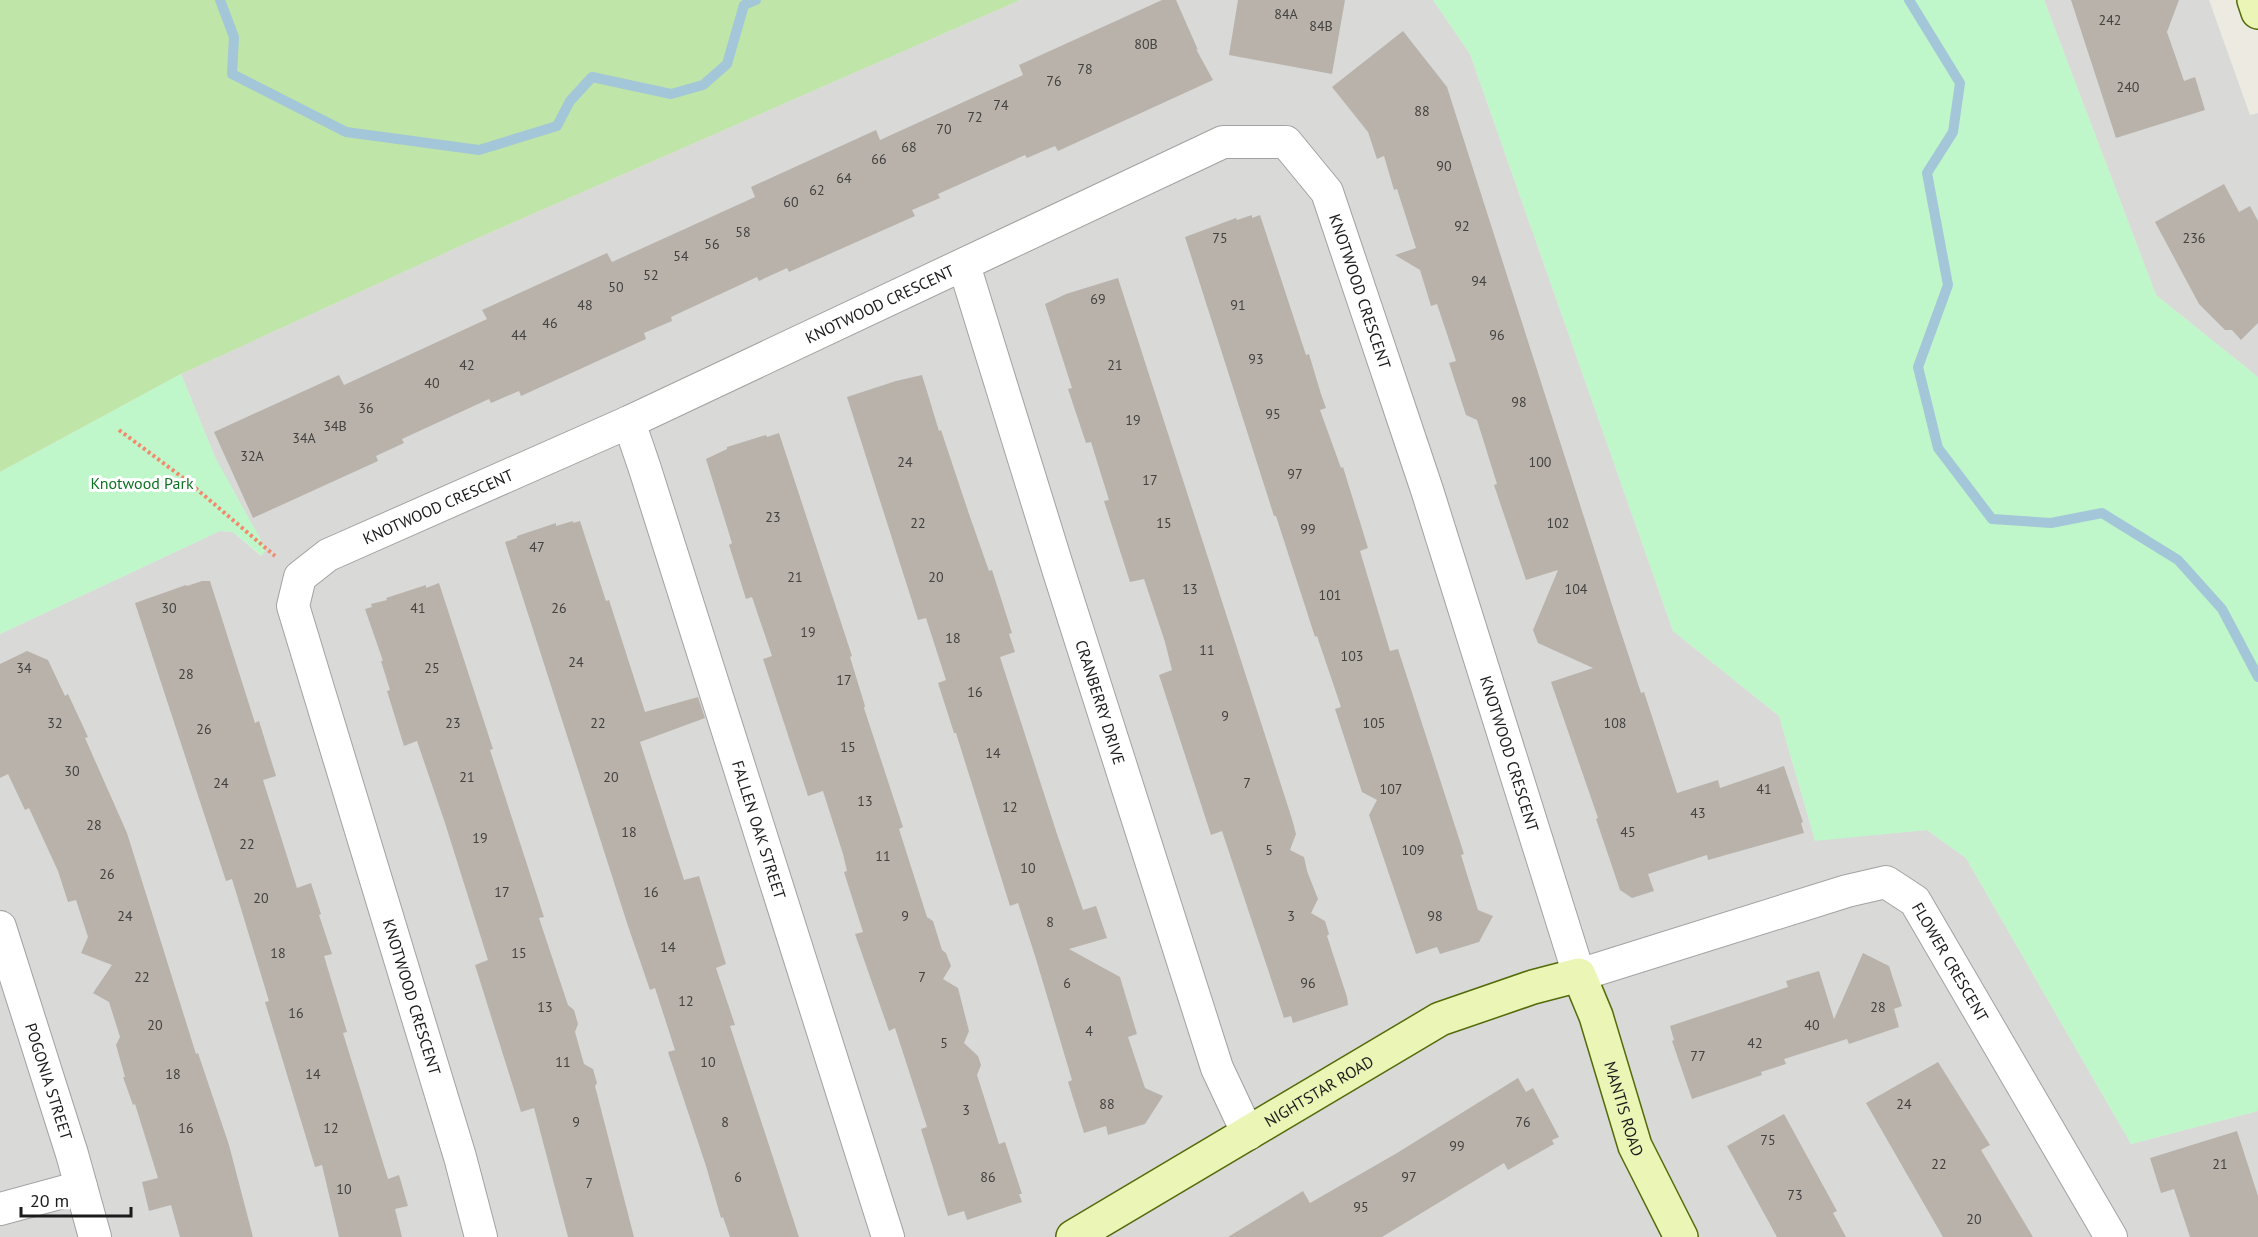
<svg xmlns="http://www.w3.org/2000/svg" width="2258" height="1237" font-family="'PT Sans',sans-serif">
<rect width="100%" height="100%" fill="#eceae1"/>
<g fill="#d9d9d8">
<polygon points="1020,0 1433,0 1470,54 1673,631 1779,716 1815,840 1927,830 1966,858 2131,1144 2258,1111 2258,1237 0,1237 0,634 220,531 233,532 261,556 215,457 181,374 469,242"/>
<polygon points="2044,0 2209,0 2250,115 2258,113 2258,377 2156,295"/>
</g>
<polygon fill="#bfe5a9" points="0,0 1020,0 469,242 181,374 0,472"/>
<g fill="#bff6ca">
<polygon points="1433,0 2044,0 2156,295 2258,377 2258,1111 2131,1144 1966,858 1927,830 1815,841 1779,716 1673,631 1470,54"/>
<polygon points="181,374 215,457 266,549 262,556 233,532 220,531 0,634 0,472"/>
</g>
<g fill="none" stroke-linecap="round" stroke-linejoin="round">
<g stroke="#a3c6d8" stroke-width="10">
<polyline points="220,0 234,37 232,74 346,132 479,150 557,126 570,101 592,77 671,94 703,85 727,64 744,5 756,0"/>
<polyline points="1909,0 1960,83 1953,132 1927,173 1948,285 1918,367 1938,448 1992,519 2051,523 2102,513 2178,560 2222,609 2258,677"/>
</g>
</g>
<g fill="#b9b2ab">
<polygon points="1162,0 1176,0 1198,50 1196,49 1213,80 1058,151 1055,146 1027,158 1025,155 938,194 940,198 912,210 915,216 789,272 787,268 759,281 757,277 671,317 672,321 644,333 646,339 521,396 519,391 491,403 489,399 402,439 404,443 376,456 378,461 253,518 214,432 339,375 344,385 487,319 482,310 607,253 612,262 755,197 751,187 876,130 880,140 1023,75 1019,65"/>
<polygon points="1238,0 1345,0 1332,74 1229,55"/>
<polygon points="2071,0 2179,0 2167,32 2184,81 2195,77 2205,110 2116,138"/>
<polygon points="1403,31 1447,87 1612,605 1641,693 1644,692 1677,793 1718,780 1720,788 1784,766 1803,822 1801,823 1804,833 1708,860 1707,855 1648,874 1654,891 1632,898 1620,890 1596,819 1598,818 1551,682 1593,668 1538,643 1533,630 1558,570 1526,580 1494,485 1497,484 1477,420 1466,415 1462,403 1449,363 1456,361 1437,304 1431,306 1420,270 1395,255 1416,248 1397,189 1394,190 1384,156 1377,159 1368,132 1332,87"/>
<polygon points="2224,184 2239,212 2250,206 2258,221 2258,323 2241,340 2232,330 2225,330 2199,304 2155,222"/>
<polygon points="1252,215 1252,218 1260,215 1306,355 1309,354 1321,394 1326,408 1320,410 1341,468 1343,467 1368,548 1360,551 1390,651 1398,649 1464,854 1461,855 1478,910 1493,916 1479,942 1440,954 1437,947 1416,954 1369,815 1377,800 1362,792 1335,709 1341,707 1317,636 1315,637 1276,516 1274,516 1185,237 1236,218 1237,220"/>
<polygon points="1118,278 1292,819 1296,834 1290,850 1304,857 1307,871 1318,899 1311,913 1325,921 1329,934 1327,936 1347,997 1348,1005 1293,1023 1291,1016 1284,1018 1222,831 1211,835 1159,675 1172,670 1165,642 1144,579 1130,582 1104,501 1109,500 1091,442 1086,443 1068,389 1072,388 1045,304 1066,294"/>
<polygon points="922,375 939,431 941,430 969,514 989,571 992,570 1012,633 1009,634 1015,652 1000,657 1057,834 1083,910 1096,906 1107,938 1069,949 1120,977 1137,1034 1128,1037 1145,1088 1163,1096 1145,1124 1108,1135 1106,1126 1084,1133 1068,1082 1072,1080 1036,959 1018,903 1010,906 956,733 954,733 938,683 946,680 926,618 918,620 847,397 896,381"/>
<polygon points="779,433 852,656 850,657 865,706 864,708 903,827 899,829 927,917 933,921 942,950 946,953 951,966 943,979 958,988 969,1031 964,1043 978,1056 981,1065 977,1075 999,1144 1005,1142 1022,1194 1019,1194 1022,1202 967,1220 964,1211 948,1216 921,1129 927,1127 895,1028 889,1031 855,934 863,932 844,872 847,871 843,854 823,791 808,796 763,659 772,656 752,597 746,599 729,545 732,543 706,459 727,449 727,447 766,435 767,437"/>
<polygon points="573,521 573,523 580,521 606,601 609,600 645,712 698,697 705,718 640,742 684,880 699,876 726,964 716,968 735,1025 730,1026 799,1237 730,1237 723,1217 721,1218 706,1166 668,1052 675,1050 655,988 650,990 628,926 521,592 505,542 517,538 517,536 556,523 556,526"/>
<polygon points="202,581 210,581 255,723 259,721 276,776 263,780 297,888 311,883 321,914 319,915 332,954 324,956 347,1032 343,1033 388,1179 399,1175 408,1206 395,1209 402,1237 339,1237 322,1165 315,1167 265,1002 269,1001 232,879 226,881 135,603 186,585 187,586"/>
<polygon points="439,583 493,749 490,750 544,917 539,918 568,1005 574,1010 578,1024 575,1032 584,1064 593,1069 597,1083 595,1086 634,1237 568,1237 534,1108 521,1112 475,965 488,960 445,823 417,741 404,746 387,691 390,690 381,661 383,661 365,609 372,607 371,604 387,600 386,598 426,585 426,588"/>
<polygon points="27,651 48,660 65,696 68,694 88,737 85,738 127,833 196,1054 198,1053 229,1145 253,1237 180,1237 171,1205 149,1211 142,1182 158,1178 135,1104 133,1105 123,1077 125,1077 116,1045 120,1037 109,1002 93,993 112,965 81,953 88,937 76,900 68,902 58,871 29,808 25,810 8,774 0,778 0,664"/>
<polygon points="1863,953 1889,966 1902,1006 1894,1009 1899,1027 1849,1044 1847,1039 1784,1059 1786,1064 1761,1072 1762,1075 1692,1099 1672,1041 1674,1040 1670,1026 1788,987 1786,981 1819,971 1834,1019"/>
<polygon points="1938,1062 1990,1145 1981,1150 2033,1237 1943,1237 1866,1103"/>
<polygon points="1518,1078 1526,1092 1533,1088 1559,1137 1552,1140 1554,1144 1508,1170 1504,1163 1382,1237 1228,1237 1303,1191 1310,1203 1397,1153"/>
<polygon points="1784,1114 1837,1211 1833,1213 1846,1237 1777,1237 1727,1146"/>
<polygon points="2237,1131 2258,1196 2258,1237 2190,1237 2174,1189 2161,1193 2150,1158"/>
</g>
<g fill="none" stroke-linecap="round" stroke-linejoin="round">
<defs>
<g id="street">
<path id="s1" d="M 964,265 L 1059,572 L 1217,1068 L 1248,1134"/>
<path id="s2" d="M 629,422 L 645,469 L 888,1237"/>
<path id="s3" d="M 0,927 L 72,1154 L 95,1237"/>
<polyline points="0,1209 81,1187"/>
<path id="s4" d="M 481,1237 L 460,1157 L 293,606 L 300,577 L 328,555 L 629,422 L 1223,142 L 1286,142 L 1327,192 L 1427,490 L 1579,975 L 1847,891 L 1886,882 L 1915,901 L 2111,1237"/>
</g>
<g id="secondary">
<polyline points="2254,0 2258,12"/>
<path id="s5" d="M 1073,1237 L 1440,1019 L 1533,987 L 1579,975 L 1596,1016 L 1635,1146 L 1681,1237"/>
</g>
</defs>
<use href="#street" stroke="#a2a2a2" stroke-width="34"/>
<use href="#secondary" stroke="#546b0a" stroke-width="36"/>
<polyline stroke="#f28b6d" stroke-width="4" stroke-dasharray="3 3" stroke-linecap="butt" points="119,430 186,480 275,556"/>
<use href="#street" stroke="#fff" stroke-width="32"/>
<use href="#secondary" stroke="#eaf5b6" stroke-width="33"/>
</g>
<g text-anchor="middle" dominant-baseline="central" stroke-width="6" stroke-linejoin="round" paint-order="stroke">
<g font-size="14" fill="#42413f">
<text x="1286" y="14">84A</text>
<text x="2110" y="20">242</text>
<text x="1321" y="26">84B</text>
<text x="1146" y="44">80B</text>
<text x="1085" y="69">78</text>
<text x="1054" y="81">76</text>
<text x="2128" y="87">240</text>
<text x="1001" y="105">74</text>
<text x="1422" y="111">88</text>
<text x="975" y="117">72</text>
<text x="944" y="129">70</text>
<text x="909" y="147">68</text>
<text x="879" y="159">66</text>
<text x="1444" y="166">90</text>
<text x="844" y="178">64</text>
<text x="817" y="190">62</text>
<text x="791" y="202">60</text>
<text x="1462" y="226">92</text>
<text x="743" y="232">58</text>
<text x="1220" y="238">75</text>
<text x="2194" y="238">236</text>
<text x="712" y="244">56</text>
<text x="681" y="256">54</text>
<text x="651" y="275">52</text>
<text x="1479" y="281">94</text>
<text x="616" y="287">50</text>
<text x="1098" y="299">69</text>
<text x="585" y="305">48</text>
<text x="1238" y="305">91</text>
<text x="550" y="323">46</text>
<text x="519" y="335">44</text>
<text x="1497" y="335">96</text>
<text x="1256" y="359">93</text>
<text x="467" y="365">42</text>
<text x="1115" y="365">21</text>
<text x="432" y="383">40</text>
<text x="1519" y="402">98</text>
<text x="366" y="408">36</text>
<text x="1273" y="414">95</text>
<text x="1133" y="420">19</text>
<text x="335" y="426">34B</text>
<text x="304" y="438">34A</text>
<text x="252" y="456">32A</text>
<text x="905" y="462">24</text>
<text x="1540" y="462">100</text>
<text x="1295" y="474">97</text>
<text x="1150" y="480">17</text>
<text x="773" y="517">23</text>
<text x="918" y="523">22</text>
<text x="1164" y="523">15</text>
<text x="1558" y="523">102</text>
<text x="1308" y="529">99</text>
<text x="537" y="547">47</text>
<text x="795" y="577">21</text>
<text x="936" y="577">20</text>
<text x="1190" y="589">13</text>
<text x="1576" y="589">104</text>
<text x="1330" y="595">101</text>
<text x="169" y="608">30</text>
<text x="418" y="608">41</text>
<text x="559" y="608">26</text>
<text x="808" y="632">19</text>
<text x="953" y="638">18</text>
<text x="1207" y="650">11</text>
<text x="1352" y="656">103</text>
<text x="576" y="662">24</text>
<text x="24" y="668">34</text>
<text x="432" y="668">25</text>
<text x="186" y="674">28</text>
<text x="844" y="680">17</text>
<text x="975" y="692">16</text>
<text x="1225" y="716">9</text>
<text x="55" y="723">32</text>
<text x="453" y="723">23</text>
<text x="598" y="723">22</text>
<text x="1374" y="723">105</text>
<text x="1615" y="723">108</text>
<text x="204" y="729">26</text>
<text x="848" y="747">15</text>
<text x="993" y="753">14</text>
<text x="72" y="771">30</text>
<text x="467" y="777">21</text>
<text x="611" y="777">20</text>
<text x="221" y="783">24</text>
<text x="1247" y="783">7</text>
<text x="1391" y="789">107</text>
<text x="1764" y="789">41</text>
<text x="865" y="801">13</text>
<text x="1010" y="807">12</text>
<text x="1698" y="813">43</text>
<text x="94" y="825">28</text>
<text x="629" y="832">18</text>
<text x="1628" y="832">45</text>
<text x="480" y="838">19</text>
<text x="247" y="844">22</text>
<text x="1269" y="850">5</text>
<text x="1413" y="850">109</text>
<text x="883" y="856">11</text>
<text x="1028" y="868">10</text>
<text x="107" y="874">26</text>
<text x="502" y="892">17</text>
<text x="651" y="892">16</text>
<text x="261" y="898">20</text>
<text x="125" y="916">24</text>
<text x="905" y="916">9</text>
<text x="1291" y="916">3</text>
<text x="1435" y="916">98</text>
<text x="1050" y="922">8</text>
<text x="668" y="947">14</text>
<text x="278" y="953">18</text>
<text x="519" y="953">15</text>
<text x="142" y="977">22</text>
<text x="922" y="977">7</text>
<text x="1067" y="983">6</text>
<text x="1308" y="983">96</text>
<text x="686" y="1001">12</text>
<text x="545" y="1007">13</text>
<text x="1878" y="1007">28</text>
<text x="296" y="1013">16</text>
<text x="155" y="1025">20</text>
<text x="1812" y="1025">40</text>
<text x="1089" y="1031">4</text>
<text x="944" y="1043">5</text>
<text x="1755" y="1043">42</text>
<text x="1698" y="1056">77</text>
<text x="563" y="1062">11</text>
<text x="708" y="1062">10</text>
<text x="173" y="1074">18</text>
<text x="313" y="1074">14</text>
<text x="1107" y="1104">88</text>
<text x="1904" y="1104">24</text>
<text x="966" y="1110">3</text>
<text x="576" y="1122">9</text>
<text x="725" y="1122">8</text>
<text x="1523" y="1122">76</text>
<text x="186" y="1128">16</text>
<text x="331" y="1128">12</text>
<text x="1768" y="1140">75</text>
<text x="1457" y="1146">99</text>
<text x="1939" y="1164">22</text>
<text x="2220" y="1164">21</text>
<text x="738" y="1177">6</text>
<text x="988" y="1177">86</text>
<text x="1409" y="1177">97</text>
<text x="589" y="1183">7</text>
<text x="344" y="1189">10</text>
<text x="1795" y="1195">73</text>
<text x="1361" y="1207">95</text>
<text x="1974" y="1219">20</text>
</g>
<g font-size="16" fill="#1b1b1b" stroke="#fff">
<text stroke="none"><textPath href="#s4" startOffset="1942">KNOTWOOD CRESCENT</textPath></text>
<text stroke="none"><textPath href="#s4" startOffset="1330">KNOTWOOD CRESCENT</textPath></text>
<text stroke="none"><textPath href="#s4" startOffset="844">KNOTWOOD CRESCENT</textPath></text>
<text stroke="none"><textPath href="#s1" startOffset="458">CRANBERRY DRIVE</textPath></text>
<text stroke="none"><textPath href="#s4" startOffset="2428">KNOTWOOD CRESCENT</textPath></text>
<text stroke="none"><textPath href="#s2" startOffset="428">FALLEN OAK STREET</textPath></text>
<text stroke="none"><textPath href="#s4" startOffset="3086">FLOWER CRESCENT</textPath></text>
<text transform="translate(412 997) rotate(73)">KNOTWOOD CRESCENT</text>
<text stroke="none"><textPath href="#s3" startOffset="162">POGONIA STREET</textPath></text>
<text stroke="none"><textPath href="#s5" startOffset="286">NIGHTSTAR ROAD</textPath></text>
<text stroke="none"><textPath href="#s5" startOffset="714">MANTIS ROAD</textPath></text>
</g>
<g font-size="16" fill="#117225" stroke="#fff">
<text x="142" y="483">Knotwood Park</text>
</g>
</g>
<path d="M21 1207v9h110v-9" fill="none" stroke="#1b1b1b" stroke-width="3"/>
<text x="30" y="1207" font-size="18" fill="#1b1b1b" stroke="#ffffff" stroke-width="4.5" paint-order="stroke">20 m</text>
</svg>
